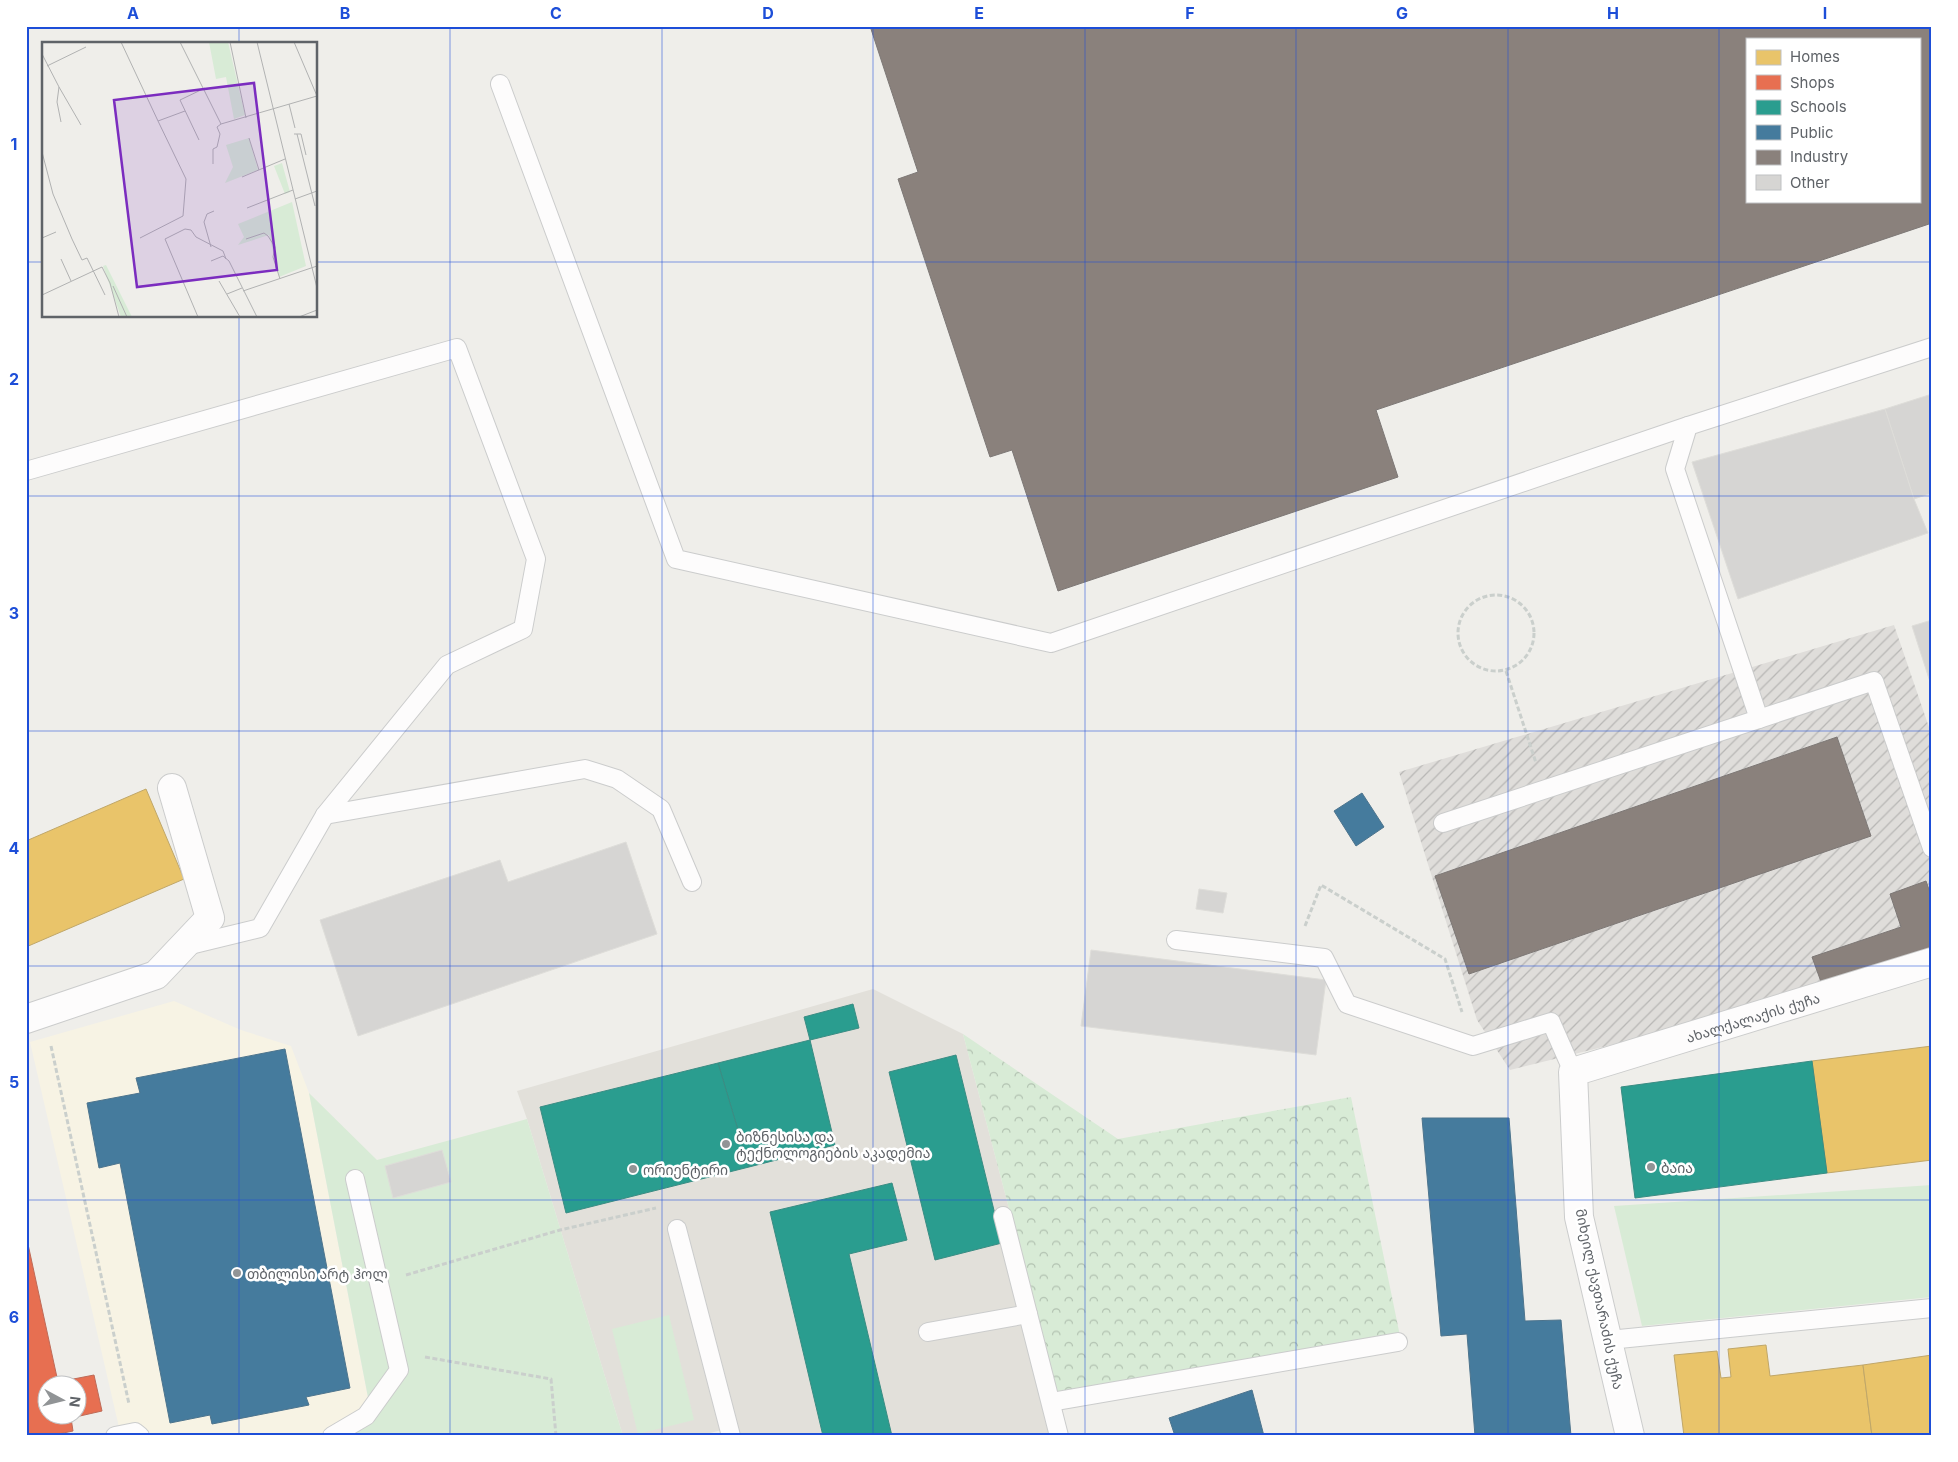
<svg xmlns="http://www.w3.org/2000/svg" width="1958" height="1462" font-family="Inter,'Noto Sans Georgian',sans-serif">
<defs>
<pattern id="industrial-furrows" width="10" height="10" patternUnits="userSpaceOnUse" patternTransform="scale(1.25)"><rect width="10" height="10" fill="#dfddda"/><path d="M-1 1l2-2M0 10L10 0M9 11l2-2" fill="none" stroke="#b8b7b5"/></pattern>
<pattern id="forest-crowns" width="20" height="18" patternUnits="userSpaceOnUse" patternTransform="scale(1.25)"><rect width="20" height="18" fill="#d8ebd6"/><path d="M2 6a3 3 0 1 1 6 0M12 15a3 3 0 1 1 6 0" fill="none" stroke="#b2c2b1"/></pattern>
</defs>
<rect width="100%" height="100%" fill="#efeeea"/>
<polygon fill="#f7f3e4" points="174,1001 241,1030 291,1046 309,1093 373,1424 314,1436 121,1436 30,1042"/>
<polygon fill="url(#industrial-furrows)" points="1894,625 1932,736 1932,952 1817,994 1510,1070 1477,1020 1399,772"/>
<polygon fill="#e2e0da" points="873,989 963,1034 1022,1258 1007,1264 1049,1436 723,1436 722,1430 698,1436 623,1436 527,1119 517,1091"/>
<polygon fill="url(#forest-crowns)" points="963,1034 1118,1139 1351,1097 1400,1336 1056,1395 1022,1258"/>
<g fill="#d8ebd6">
<polygon points="309,1093 377,1160 527,1119 623,1436 314,1436 373,1423"/>
<polygon points="1932,1185 1932,1297 1642,1326 1614,1206"/>
<polygon points="669,1315 694,1420 638,1434 612,1329"/>
</g>
<g fill="#e9c46a" stroke="#c0a769">
<polygon points="146,789 184,879 26,947 26,841"/>
<polygon points="1932,1046 1932,1160 1827,1173 1812,1061"/>
<polygon points="1766,1345 1770,1376 1863,1365 1872,1436 1684,1436 1674,1355 1717,1351 1721,1378 1731,1377 1728,1349"/>
<polygon points="1932,1355 1932,1436 1872,1436 1863,1365"/>
</g>
<path fill="#e76f51" stroke="#be6b58" fill-rule="evenodd" d="M 26,1235 L 58,1382 L 94,1375 L 102,1411 L 71,1418 L 73,1431 L 49,1436 L 26,1436 ZM 48,1384 L 78,1384 L 78,1414 L 48,1414 Z"/>
<g fill="#2a9d8f" stroke="#3a8c83">
<polygon points="853,1004 859,1028 810,1040 804,1017"/>
<polygon points="810,1040 835,1145 749,1167 718,1063"/>
<polygon points="956,1055 1002,1243 935,1260 889,1072"/>
<polygon points="1812,1061 1827,1173 1635,1198 1621,1087"/>
<polygon points="718,1063 749,1167 566,1213 540,1107"/>
<polygon points="892,1183 907,1240 849,1254 892,1436 823,1436 770,1212"/>
</g>
<g fill="#457b9d" stroke="#4d748d">
<polygon points="1362,793 1384,827 1356,846 1334,811"/>
<polygon points="285,1049 350,1388 306,1397 309,1405 212,1424 210,1415 170,1423 120,1163 99,1168 87,1103 140,1093 136,1078"/>
<polygon points="1422,1118 1509,1118 1525,1321 1561,1320 1571,1436 1475,1436 1467,1334 1441,1336"/>
<polygon points="1252,1390 1264,1436 1175,1436 1169,1418"/>
</g>
<g fill="#8a817c" stroke="#7d7876" fill-rule="evenodd">
<path d="M 870,26 L 1932,26 L 1932,223 L 1376,410 L 1398,477 L 1058,591 L 1012,450 L 990,457 L 898,179 L 918,172 ZM 1747,39 L 1919,39 L 1919,201 L 1747,201 Z"/>
<polygon points="1837,737 1871,836 1469,974 1435,876"/>
<polygon points="1926,881 1932,898 1932,953 1824,990 1812,957 1901,927 1890,894"/>
</g>
<g fill="#d6d5d3" stroke="#deddd9">
<polygon points="1932,394 1932,493 1914,499 1885,409"/>
<polygon points="1885,409 1914,499 1928,533 1738,599 1692,462"/>
<polygon points="1932,620 1932,688 1912,626"/>
<polygon points="626,842 657,934 358,1036 320,920 500,860 508,882"/>
<polygon points="1199,889 1227,893 1223,913 1196,909"/>
<polygon points="1091,950 1326,980 1316,1055 1081,1026"/>
<polygon points="442,1150 451,1182 393,1198 385,1166"/>
</g>
<g fill="none" stroke-linecap="round" stroke-linejoin="round">
<defs>
<g id="service">
<polyline points="500,84 676,559 1051,643 1688,426"/>
<polyline points="26,471 457,348 536,559 523,629 447,665 325,815 260,928 186,946"/>
<polyline points="1759,719 1675,469 1688,426 1932,347"/>
<polyline points="325,815 585,769 617,779 661,809 692,882"/>
<polyline points="1443,823 1874,681 1932,848"/>
<polyline points="1176,940 1324,958 1347,1004 1473,1046 1551,1022 1573,1072"/>
<polyline points="1003,1216 1059,1436"/>
<polyline points="677,1229 731,1436"/>
<polyline points="928,1332 1028,1314"/>
<polyline points="1609,1340 1932,1308"/>
<polyline points="1051,1402 1398,1342"/>
<polyline points="115,1436 135,1432 140,1436"/>
<polyline points="332,1436 366,1416 399,1370 355,1179"/>
</g>
<g id="minor">
<polyline points="26,1019 156,975 210,918 172,788"/>
<path id="s1" d="M 1630,1436 L 1579,1217 L 1573,1072 L 1932,962"/>
</g>
</defs>
<use href="#service" stroke="#cbcccc" stroke-width="20"/>
<use href="#minor" stroke="#cbcccc" stroke-width="30"/>
<g stroke="#cacfcc" stroke-width="3" stroke-dasharray="5 2.5" stroke-linecap="butt">
<circle cx="1496" cy="633" r="38"/>
<polyline points="1506,671 1536,763"/>
<polyline points="1305,926 1321,885 1445,959 1462,1012"/>
<polyline points="51,1046 129,1404"/>
<polyline points="406,1275 560,1230 656,1208"/>
<polyline points="425,1357 551,1379 556,1436"/>
</g>
<use href="#service" stroke="#fdfcfc" stroke-width="18"/>
<use href="#minor" stroke="#fdfcfc" stroke-width="28"/>
</g>
<path fill="none" stroke="#1d4ed8" stroke-width="1" stroke-opacity="0.55" d="M 239,26 L 239,44M 450,26 L 450,1436M 662,26 L 662,1436M 873,26 L 873,1436M 1085,26 L 1085,1436M 1296,26 L 1296,1436M 1508,26 L 1508,1436M 1719,26 L 1719,1436M 26,262 L 44,262M 316,262 L 1932,262M 239,316 L 239,1436M 26,496 L 1932,496M 26,731 L 1932,731M 26,966 L 1932,966M 26,1200 L 1932,1200"/>
<g fill="#919496" stroke="#fff" stroke-width="2">
<circle cx="726" cy="1144" r="5"/>
<circle cx="1651" cy="1167" r="5"/>
<circle cx="633" cy="1169" r="5"/>
<circle cx="237" cy="1273" r="5"/>
</g>
<g text-anchor="middle" dominant-baseline="central" stroke-width="5" stroke-linejoin="round" paint-order="stroke">
<g font-size="14" fill="#5f6368" stroke="#fff">
<text stroke="none"><textPath href="#s1" startOffset="558">ახალქალაქის ქუჩა</textPath></text>
<text transform="translate(1600 1299) rotate(78)">მიხეილ ქავთარაძის ქუჩა</text>
</g>
<g font-size="14" fill="#5f6368" stroke="#fff" text-anchor="start">
<text x="736" y="1136">ბიზნესისა და<tspan x="736" dy="16">ტექნოლოგიების აკადემია</tspan></text>
<text x="1661" y="1167">ბაია</text>
<text x="643" y="1169">ორიენტირი</text>
<text x="247" y="1273">თბილისი არტ ჰოლ</text>
</g>
</g>
<g transform="translate(42 42)">
<rect width="275" height="275" fill="#efeeea"/>
<path d="M 64,223 L 90,275 L 79,275 L 61,224 Z" fill="#d8ebd6"/>
<path d="M 207,96 L 216,128 L 183,141 L 191,125 L 184,103 ZM 240,121 L 248,150 L 243,152 L 232,124 Z" fill="#d8ebd6"/>
<path d="M 167,0 L 186,0 L 203,73 L 192,77 L 184,35 L 174,37 ZM 250,160 L 264,224 L 237,235 L 227,193 L 196,203 L 202,195 L 196,182 Z" fill="#d8ebd6"/>
<path fill="none" stroke="#b1b2b2" stroke-width="1" d="M 79,0 L 116,79 L 143,69M 138,0 L 179,82M 188,0 L 204,76M 215,0 L 275,246M 0,12 L 17,45 L 15,60 L 19,80M 5,24 L 44,5M 17,45 L 39,83M 247,62 L 253,86M 179,82 L 275,54 L 252,0M 252,92 L 255,92 L 273,164M 255,92 L 259,92 L 264,113M 207,96 L 217,128M 157,98 L 138,58 L 163,46M 0,110 L 11,152 L 30,197 L 40,218 L 45,216 L 63,253M 171,122 L 171,107 L 175,105 L 178,92 L 175,85 L 179,82M 200,135 L 243,117M 253,157 L 275,149M 205,166 L 251,148M 0,196 L 14,190M 98,196 L 141,174 L 144,137 L 116,79M 204,197 L 222,191 L 226,194 L 233,205 L 231,215 L 238,237M 169,205 L 162,180 L 165,172 L 172,169M 19,217 L 29,239M 169,219 L 181,214 L 187,219 L 215,275M 177,239 L 198,275M 71,244 L 85,275M 201,249 L 275,224M 185,252 L 200,246M 0,253 L 60,225 L 68,241 L 77,275M 156,275 L 123,197 L 143,187 L 149,188 L 154,195 L 181,209 L 184,217M 257,275 L 275,268"/>
<path fill="#7b2cbf" fill-opacity="0.15" stroke="#7b2cbf" stroke-width="2.5" d="M 212,41 L 235,228 L 95,245 L 72,58 Z"/>
<rect width="275" height="275" fill="none" stroke="#5f6368" stroke-width="2.5"/>
</g>
<rect width="1958" height="1462" fill="none" stroke="#ffffff" stroke-width="55"/>
<rect x="1746" y="38" width="175" height="165" fill="#ffffff" stroke="#bfc1c3"/>
<rect x="1756" y="50" width="25" height="15" fill="#e9c46a" stroke="#bfc1c3"/>
<text x="1790" y="62" font-size="15" fill="#5f6368">Homes</text>
<rect x="1756" y="75" width="25" height="15" fill="#e76f51" stroke="#bfc1c3"/>
<text x="1790" y="88" font-size="15" fill="#5f6368">Shops</text>
<rect x="1756" y="100" width="25" height="15" fill="#2a9d8f" stroke="#bfc1c3"/>
<text x="1790" y="112" font-size="15" fill="#5f6368">Schools</text>
<rect x="1756" y="125" width="25" height="15" fill="#457b9d" stroke="#bfc1c3"/>
<text x="1790" y="138" font-size="15" fill="#5f6368">Public</text>
<rect x="1756" y="150" width="25" height="15" fill="#8a817c" stroke="#bfc1c3"/>
<text x="1790" y="162" font-size="15" fill="#5f6368">Industry</text>
<rect x="1756" y="175" width="25" height="15" fill="#d6d5d3" stroke="#bfc1c3"/>
<text x="1790" y="188" font-size="15" fill="#5f6368">Other</text>
<g transform="translate(62 1400) rotate(97)"><circle r="24" fill="#ffffff" stroke="#bfc1c3"/>
<path d="M0-4L9 19L0 12L-9 19Z" fill="#919496"/>
<text y="-8" font-size="14" font-weight="bold" text-anchor="middle" fill="#5f6368">N</text>
</g>
<rect x="28" y="28" width="1902" height="1406" fill="none" stroke="#1d4ed8" stroke-width="2"/>
<g font-size="16" text-anchor="middle" font-weight="bold" fill="#1d4ed8">
<text x="133" y="19">A</text>
<text x="345" y="19">B</text>
<text x="556" y="19">C</text>
<text x="768" y="19">D</text>
<text x="979" y="19">E</text>
<text x="1190" y="19">F</text>
<text x="1402" y="19">G</text>
<text x="1613" y="19">H</text>
<text x="1825" y="19">I</text>
<text x="14" y="150">1</text>
<text x="14" y="385">2</text>
<text x="14" y="619">3</text>
<text x="14" y="854">4</text>
<text x="14" y="1088">5</text>
<text x="14" y="1323">6</text>
</g>
</svg>
